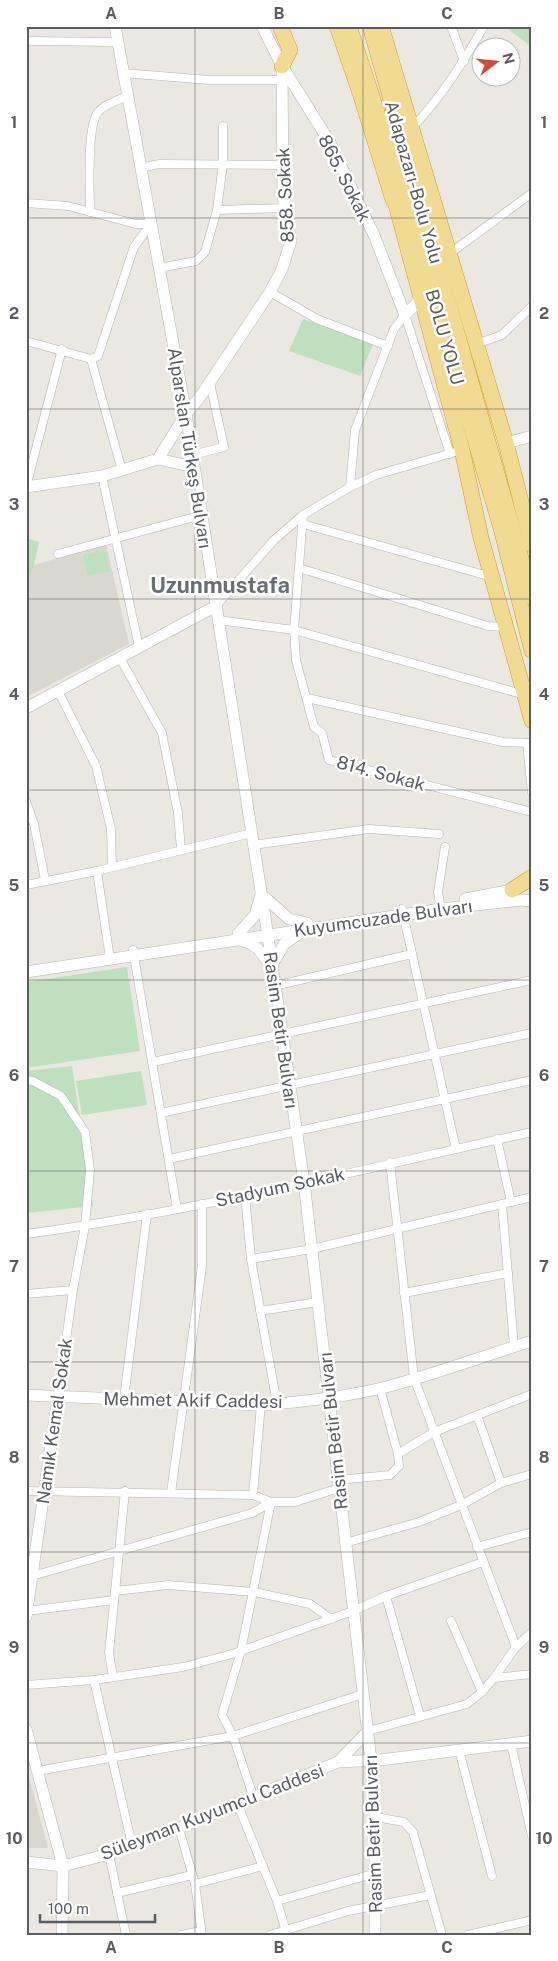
<svg xmlns="http://www.w3.org/2000/svg" width="558" height="1961" font-family="'Public Sans',sans-serif">
<rect width="100%" height="100%" fill="#eae8e0"/>
<g fill="#dad7cf">
<polygon points="106,544 129,644 26,697 26,584 34,565"/>
<polygon points="26,1765 48,1848 26,1848"/>
</g>
<g fill="#bfe0bf">
<polygon points="504,26 532,26 532,47"/>
<polygon points="303,319 373,344 360,376 289,351"/>
<polygon points="26,538 39,542 34,565 26,584"/>
<polygon points="105,550 110,571 88,576 83,555"/>
<polygon points="127,967 140,1051 26,1068 26,982"/>
<polygon points="72,1066 93,1206 26,1213 26,1071"/>
<polygon points="141,1071 147,1105 82,1115 76,1081"/>
</g>
<g fill="none" stroke-linecap="round" stroke-linejoin="round">
<defs>
<g id="street">
<polyline points="451,26 464,61"/>
<polyline points="26,41 118,42"/>
<polyline points="123,73 209,80 282,80"/>
<polyline points="223,126 223,164 217,210 285,208"/>
<path d="M 412,128 C 442,96 462,64 484,26"/>
<polyline points="140,168 159,164 283,165"/>
<polyline points="26,203 68,206 136,224 151,224"/>
<path d="M 90,212 C 90,192 86,123 99,111 C 105,104 119,100 127,96"/>
<polyline points="449,254 532,193"/>
<polyline points="159,268 196,261 205,252 217,210"/>
<polyline points="270,292 317,319 388,346"/>
<polyline points="405,315 450,454"/>
<polyline points="26,341 91,359 122,471"/>
<polyline points="476,344 502,335 532,306"/>
<polyline points="91,359 98,356 134,247 151,224"/>
<polyline points="192,455 224,447 210,383"/>
<polyline points="102,476 139,647"/>
<polyline points="26,487 62,349"/>
<polyline points="350,487 355,430 394,329 405,315"/>
<polyline points="303,515 294,630 296,660 314,727 322,733 329,760 532,812"/>
<polyline points="303,524 492,577"/>
<polyline points="58,554 202,515"/>
<polyline points="299,568 488,626 505,627"/>
<polyline points="216,606 274,540 303,515 350,487 376,475 462,450"/>
<polyline points="218,620 294,630 525,695"/>
<polyline points="120,658 162,733 178,813 181,850"/>
<polyline points="58,691 96,766 111,829 112,867"/>
<polyline points="307,698 503,742 532,743"/>
<polyline points="527,743 532,793"/>
<polyline points="26,801 34,824 45,880"/>
<polyline points="253,845 369,829 439,834"/>
<polyline points="97,871 110,959"/>
<polyline points="26,885 97,871 252,833"/>
<polyline points="402,909 456,1149"/>
<polyline points="441,909 438,892 445,847"/>
<polyline points="133,950 177,1209"/>
<polyline points="274,986 412,954"/>
<polyline points="153,1062 532,980"/>
<polyline points="26,1080 33,1081 61,1096 85,1132 90,1170 85,1226 73,1290 58,1397"/>
<polyline points="161,1113 532,1033"/>
<polyline points="497,1139 511,1202"/>
<polyline points="169,1159 532,1080"/>
<polyline points="390,1162 414,1378 516,1647"/>
<polyline points="245,1195 251,1259 277,1404"/>
<polyline points="502,1204 514,1346"/>
<path d="M 26,1234 C 197,1211 364,1169 532,1132"/>
<polyline points="251,1259 312,1249 532,1197"/>
<polyline points="404,1293 508,1273"/>
<polyline points="26,1294 73,1290"/>
<polyline points="260,1311 318,1302"/>
<polyline points="124,1399 147,1214"/>
<polyline points="477,1415 501,1483"/>
<polyline points="398,1454 434,1432 532,1394"/>
<polyline points="338,1480 390,1475 399,1466 398,1454 380,1388"/>
<polyline points="26,1491 253,1495 271,1502 295,1502 339,1488"/>
<polyline points="171,1493 202,1266 202,1204"/>
<polyline points="253,1495 261,1405"/>
<polyline points="345,1543 419,1522 461,1505 501,1483 532,1474"/>
<polyline points="477,1547 532,1532"/>
<polyline points="32,1576 252,1513 271,1502"/>
<polyline points="115,1591 168,1585 254,1592 310,1604 331,1619"/>
<polyline points="386,1596 420,1716"/>
<polyline points="27,1611 114,1600"/>
<polyline points="451,1621 482,1692"/>
<polyline points="113,1677 109,1653 125,1491"/>
<polyline points="494,1678 532,1674"/>
<polyline points="94,1680 132,1845"/>
<polyline points="26,1685 94,1680 183,1667 232,1654 353,1611 386,1596 483,1562"/>
<polyline points="368,1731 467,1704 482,1692 494,1678 516,1647 532,1632"/>
<polyline points="511,1744 532,1836"/>
<polyline points="459,1750 492,1876"/>
<polyline points="37,1771 233,1736 363,1694"/>
<polyline points="253,1796 233,1736 222,1715 241,1651 271,1502"/>
<polyline points="237,1803 277,1901 287,1935"/>
<polyline points="375,1817 404,1822 413,1832 442,1935"/>
<polyline points="179,1828 195,1884 202,1935"/>
<polyline points="109,1854 126,1935"/>
<polyline points="195,1884 263,1866"/>
<polyline points="117,1893 192,1875"/>
<polyline points="277,1901 376,1873"/>
<polyline points="181,1935 201,1931"/>
<polyline points="270,1935 348,1911 431,1895"/>
<polyline points="468,1935 532,1920"/>
</g>
<g id="secondary">
<polyline points="115,26 186,414 267,930 304,1182 371,1761 375,1817 375,1935"/>
<polyline points="262,26 282,66 329,141 374,235 405,315 422,298"/>
<polyline points="506,443 532,436"/>
<polyline points="158,459 186,414 200,397 270,292 282,269 291,241 283,196 282,66"/>
<polyline points="26,487 102,476 158,459 194,467"/>
<polyline points="26,708 216,606"/>
<polyline points="261,894 289,919 307,923"/>
<polyline points="465,899 512,890"/>
<polyline points="238,934 255,915 260,898"/>
<path d="M 240,940 C 256,943 262,953 270,965"/>
<polyline points="271,967 284,944 300,933"/>
<polyline points="26,972 441,909 522,900 532,901"/>
<path d="M 26,1395 L 261,1405 C 302,1402 345,1397 386,1387 C 435,1374 483,1356 532,1341"/>
<polyline points="26,1617 58,1397"/>
<polyline points="26,1729 63,1866 62,1935"/>
<polyline points="338,1762 368,1731"/>
<polyline points="26,1862 63,1866 109,1854 179,1828 338,1762 380,1760 532,1741"/>
</g>
<g id="highway">
<polyline points="280,26 290,50 282,66"/>
<polyline points="337,26 360,93 393,200"/>
<polyline points="349,26 386,139 501,528 532,651"/>
<polyline points="370,26 532,597"/>
<polyline points="381,26 506,443 532,545"/>
<polyline points="392,190 462,450 481,538 532,721"/>
<polyline points="512,890 532,877"/>
</g>
</defs>
<use href="#street" stroke="#b1b3b7" stroke-width="9"/>
<use href="#secondary" stroke="#b2b5ba" stroke-width="12"/>
<use href="#highway" stroke="#d39c17" stroke-width="16"/>
<use href="#street" stroke="#fff" stroke-width="8"/>
<use href="#secondary" stroke="#fff" stroke-width="11"/>
<use href="#highway" stroke="#f1da91" stroke-width="15"/>
</g>
<path fill="none" stroke="#595c60" stroke-width="1" stroke-opacity="0.55" d="M 195,26 L 195,1935M 363,26 L 363,1935M 26,218 L 532,218M 26,409 L 532,409M 26,599 L 532,599M 26,790 L 532,790M 26,980 L 532,980M 26,1171 L 532,1171M 26,1362 L 532,1362M 26,1552 L 532,1552M 26,1743 L 532,1743"/>
<g text-anchor="middle" dominant-baseline="central" stroke-width="5" stroke-linejoin="round" paint-order="stroke">
<g font-size="18" fill="#595c60" stroke="#fff">
<text transform="translate(345 178) rotate(63)">865. Sokak</text>
<text transform="translate(414 182) rotate(74)">Adapazarı-Bolu Yolu</text>
<text transform="translate(285 195) rotate(-93)">858. Sokak</text>
<text transform="translate(445 337) rotate(74)">BOLU YOLU</text>
<text transform="translate(190 448) rotate(81)">Alparslan Türkeş Bulvarı</text>
<text transform="translate(381 773) rotate(15)">814. Sokak</text>
<text transform="translate(383 918) rotate(-8)">Kuyumcuzade Bulvarı</text>
<text transform="translate(281 1030) rotate(82)">Rasim Betir Bulvarı</text>
<text transform="translate(280 1187) rotate(-12)">Stadyum Sokak</text>
<text transform="translate(193 1400) rotate(1)">Mehmet Akif Caddesi</text>
<text transform="translate(54 1421) rotate(-82)">Namık Kemal Sokak</text>
<text transform="translate(333 1431) rotate(-96)">Rasim Betir Bulvarı</text>
<text transform="translate(212 1812) rotate(-21)">Süleyman Kuyumcu Caddesi</text>
<text transform="translate(373 1834) rotate(-92)">Rasim Betir Bulvarı</text>
</g>
<g font-size="22" font-weight="bold" fill="#6a6e72" stroke="#fff">
<text x="220" y="585">Uzunmustafa</text>
</g>
</g>
<rect width="558" height="1961" fill="none" stroke="#ffffff" stroke-width="55"/>
<g transform="translate(496 62) rotate(74)"><circle r="24" fill="#ffffff" stroke="#bdbebf"/>
<path d="M0-4L9 19L0 12L-9 19Z" fill="#d64a3b"/>
<text y="-8" font-size="14" font-weight="bold" text-anchor="middle" fill="#595c60">N</text>
</g>
<path d="M40 1914v8h115v-8" fill="none" stroke="#595c60" stroke-width="2.5"/>
<text x="48" y="1914" font-size="15" fill="#595c60" stroke="#ffffff" stroke-width="4" paint-order="stroke">100 m</text>
<rect x="28" y="28" width="502" height="1906" fill="none" stroke="#595c60" stroke-width="2"/>
<g font-size="16" text-anchor="middle" font-weight="bold" fill="#595c60">
<text x="111" y="19">A</text>
<text x="279" y="19">B</text>
<text x="447" y="19">C</text>
<text x="14" y="128">1</text>
<text x="544" y="128">1</text>
<text x="14" y="319">2</text>
<text x="544" y="319">2</text>
<text x="14" y="510">3</text>
<text x="544" y="510">3</text>
<text x="14" y="700">4</text>
<text x="544" y="700">4</text>
<text x="14" y="891">5</text>
<text x="544" y="891">5</text>
<text x="14" y="1081">6</text>
<text x="544" y="1081">6</text>
<text x="14" y="1272">7</text>
<text x="544" y="1272">7</text>
<text x="14" y="1463">8</text>
<text x="544" y="1463">8</text>
<text x="14" y="1653">9</text>
<text x="544" y="1653">9</text>
<text x="14" y="1844">10</text>
<text x="544" y="1844">10</text>
<text x="111" y="1953">A</text>
<text x="279" y="1953">B</text>
<text x="447" y="1953">C</text>
</g>
</svg>
